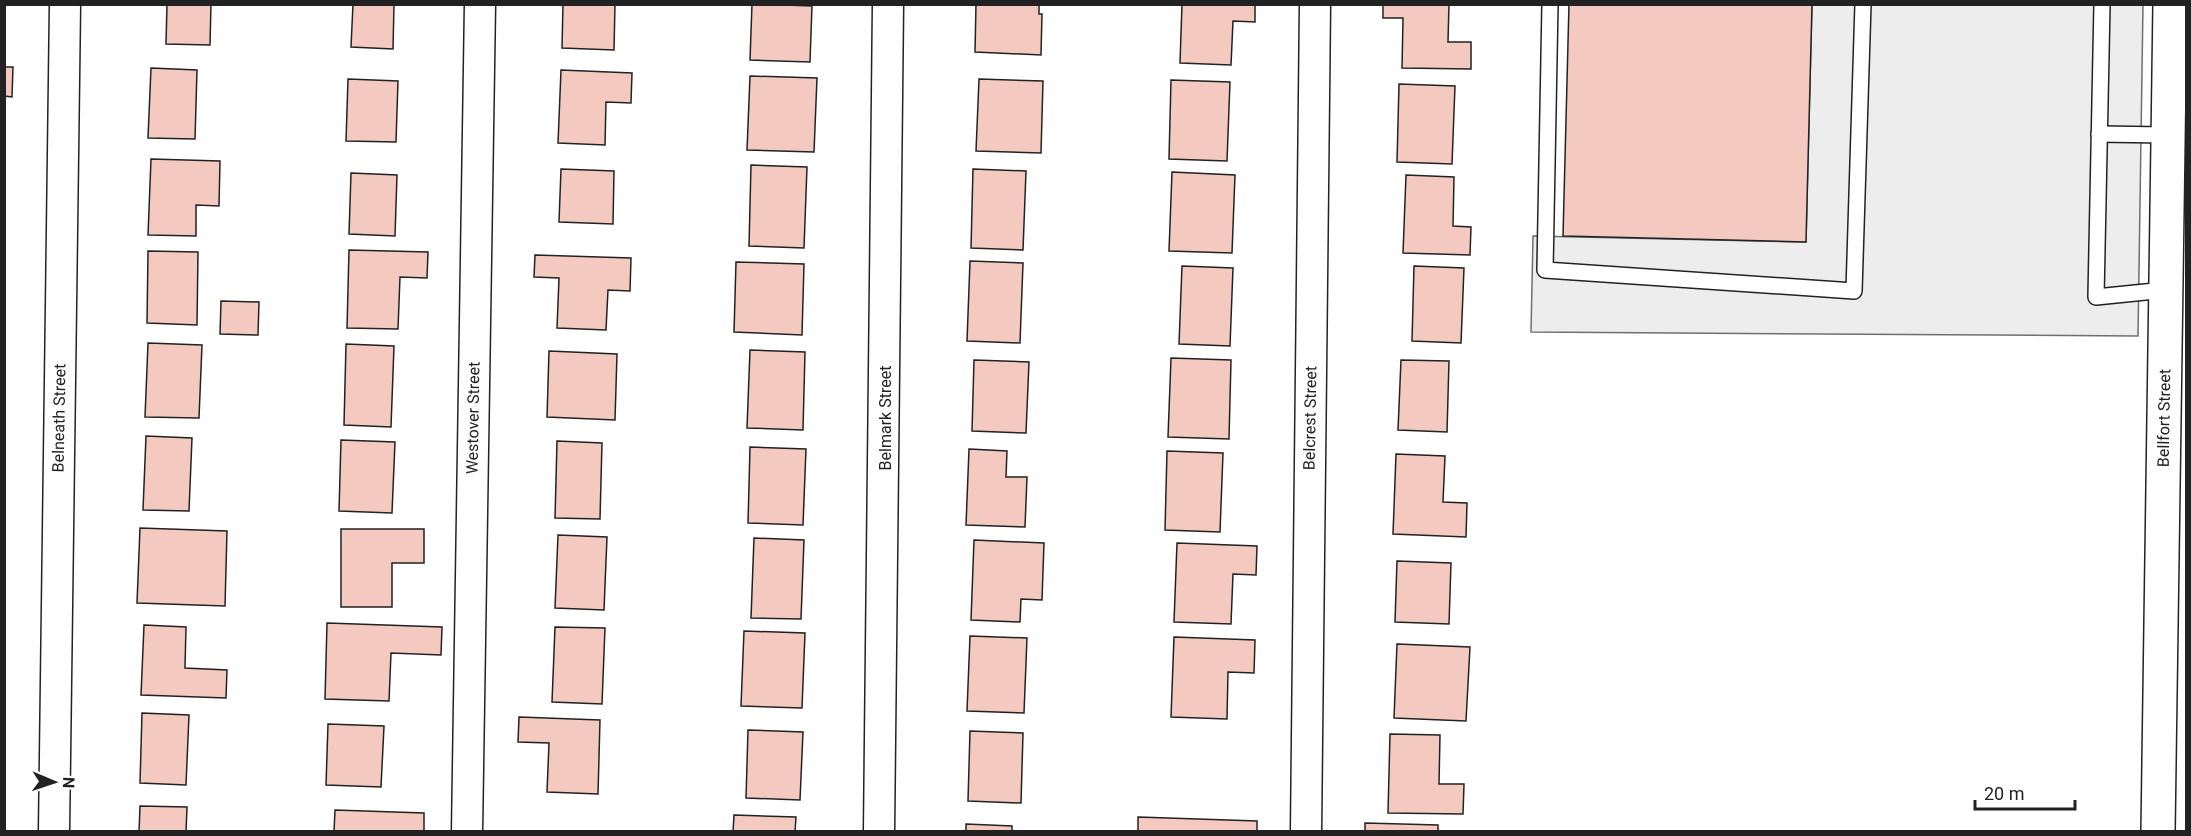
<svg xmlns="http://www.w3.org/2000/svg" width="2191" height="836" font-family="Roboto,sans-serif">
<rect width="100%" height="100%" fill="#fff"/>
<polygon fill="#ededed" stroke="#6f6f6f" stroke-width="1.5" points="1812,5 2143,5 2138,336 1531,332 1533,236 1806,242"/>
<g fill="#f3c9c0" stroke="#222" stroke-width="1.5">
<polygon points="167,4 211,4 210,45 166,44"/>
<polygon points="353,4 394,4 393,49 351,47"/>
<polygon points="563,4 615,4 614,50 562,48"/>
<polygon points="752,4 812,6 810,62 750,60"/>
<polygon points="976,4 1039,4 1039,14 1042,14 1041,55 975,52"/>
<polygon points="1182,4 1255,4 1255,22 1233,21 1231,65 1180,63"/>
<polygon points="1383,4 1449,4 1448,42 1471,42 1471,69 1402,68 1403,18 1383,18"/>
<polygon points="1569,4 1812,4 1806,242 1563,236"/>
<polygon points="4,67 13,67 12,97 4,96"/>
<polygon points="151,68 197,70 195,139 148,138"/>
<polygon points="561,70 632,73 631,103 606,102 605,145 558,143"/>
<polygon points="750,76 817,78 814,152 747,150"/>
<polygon points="348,79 398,81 396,142 346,141"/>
<polygon points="979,79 1043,81 1041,153 976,151"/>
<polygon points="1171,80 1230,82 1227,161 1169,159"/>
<polygon points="1399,84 1455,86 1452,164 1397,162"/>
<polygon points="151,159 220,161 219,206 196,205 196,236 148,235"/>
<polygon points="751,165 807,167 804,248 749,246"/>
<polygon points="561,169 614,171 613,224 559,222"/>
<polygon points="973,169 1026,171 1023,250 971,248"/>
<polygon points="1172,172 1235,175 1232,253 1169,251"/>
<polygon points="351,173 397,175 395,236 349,234"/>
<polygon points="1406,175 1454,177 1453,226 1471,227 1470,255 1403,253"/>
<polygon points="349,250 428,252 427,278 400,277 398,329 347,328"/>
<polygon points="148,251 198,252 197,325 147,323"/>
<polygon points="535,255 631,258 630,291 608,290 606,330 557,328 559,278 534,277"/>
<polygon points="970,261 1023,263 1020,343 967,341"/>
<polygon points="736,262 804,264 802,335 734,332"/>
<polygon points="1182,266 1233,268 1230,346 1179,344"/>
<polygon points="1414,266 1464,268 1461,343 1412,341"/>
<polygon points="221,301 259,302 258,335 220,334"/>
<polygon points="148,343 202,345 199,418 145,417"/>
<polygon points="346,344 394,346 391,427 344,425"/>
<polygon points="750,350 805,352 803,430 747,428"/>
<polygon points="549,351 617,354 615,420 547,417"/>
<polygon points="1171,358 1231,360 1229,439 1168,437"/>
<polygon points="974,360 1029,362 1026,433 972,431"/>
<polygon points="1401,360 1449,361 1447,432 1398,430"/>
<polygon points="146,436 192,438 189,511 143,510"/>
<polygon points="341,440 395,442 392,513 339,511"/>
<polygon points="557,441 602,443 600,519 555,518"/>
<polygon points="750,447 806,449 803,525 748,523"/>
<polygon points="969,449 1007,451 1006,477 1027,477 1025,527 966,525"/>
<polygon points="1167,451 1223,453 1220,532 1165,530"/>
<polygon points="1396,454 1445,456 1443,502 1467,503 1466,537 1393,534"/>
<polygon points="140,528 227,531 225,606 137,603"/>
<polygon points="341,529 424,529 424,563 392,563 392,607 341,607"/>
<polygon points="558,535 607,537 604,610 555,608"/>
<polygon points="754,538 804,540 801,619 751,618"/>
<polygon points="974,540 1044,543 1042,600 1021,599 1020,622 971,620"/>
<polygon points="1177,543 1257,546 1256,575 1233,574 1231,624 1174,622"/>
<polygon points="1397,561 1451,563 1449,624 1395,622"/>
<polygon points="327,623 442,627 441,655 391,653 389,701 325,699"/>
<polygon points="144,625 186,627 185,668 227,670 226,698 141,695"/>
<polygon points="555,627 605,628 602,704 552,702"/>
<polygon points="744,631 805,633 802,708 741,706"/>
<polygon points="970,636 1027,638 1024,713 967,711"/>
<polygon points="1174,637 1255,640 1254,673 1228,672 1227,719 1171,717"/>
<polygon points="1397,644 1470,647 1466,721 1394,718"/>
<polygon points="142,713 189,715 186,785 140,783"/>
<polygon points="519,717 600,720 598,794 547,792 549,743 518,742"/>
<polygon points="328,724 384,726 381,787 326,785"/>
<polygon points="748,730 803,732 800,800 746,798"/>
<polygon points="970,731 1023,733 1021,803 968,801"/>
<polygon points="1390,734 1440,735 1439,784 1464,784 1463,814 1388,813"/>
<polygon points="140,806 187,807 186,832 139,832"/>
<polygon points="335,810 424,813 424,832 334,832"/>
<polygon points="734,815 796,817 795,832 733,832"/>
<polygon points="1138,817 1257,821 1257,832 1138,832"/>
<polygon points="1365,823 1438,825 1438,832 1365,832"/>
<polygon points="966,824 1012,826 1012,832 966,832"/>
</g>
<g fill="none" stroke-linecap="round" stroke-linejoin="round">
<defs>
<g id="lane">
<polyline points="1550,4 1545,270 1854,291 1863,4"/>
<polyline points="2102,4 2096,297 2165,290"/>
<polyline points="2099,134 2167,135"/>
</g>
<g id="street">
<polyline points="54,832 65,4"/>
<polyline points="467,832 480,4"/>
<polyline points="879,832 888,4"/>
<polyline points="1306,832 1315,4"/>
</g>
<polyline id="secondary" points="2158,832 2170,4"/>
</defs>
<use href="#lane" stroke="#222" stroke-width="18"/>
<use href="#street" stroke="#222" stroke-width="33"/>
<use href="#secondary" stroke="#222" stroke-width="36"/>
<use href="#lane" stroke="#fff" stroke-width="15"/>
<use href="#street" stroke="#fff" stroke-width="30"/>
<use href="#secondary" stroke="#fff" stroke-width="33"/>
</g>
<g text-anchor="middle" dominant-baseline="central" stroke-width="4.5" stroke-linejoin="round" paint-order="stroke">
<g font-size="16" fill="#222" stroke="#fff">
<text transform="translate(59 418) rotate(-89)">Belneath Street</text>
<text transform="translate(473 418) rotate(-89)">Westover Street</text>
<text transform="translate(885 418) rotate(-90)">Belmark Street</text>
<text transform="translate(1310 418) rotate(-89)">Belcrest Street</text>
<text transform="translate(2164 418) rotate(-89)">Bellfort Street</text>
</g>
</g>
<rect width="2191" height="836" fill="none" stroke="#222222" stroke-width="12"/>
<g transform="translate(54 782) rotate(92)" stroke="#ffffff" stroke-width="4.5" paint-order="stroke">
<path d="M0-4.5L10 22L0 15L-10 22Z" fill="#222222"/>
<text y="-9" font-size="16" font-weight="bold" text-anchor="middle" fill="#222222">N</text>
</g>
<path d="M1975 800v9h100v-9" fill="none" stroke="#222222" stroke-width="3"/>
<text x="1984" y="800" font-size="18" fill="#222222" stroke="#ffffff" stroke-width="4.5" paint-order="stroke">20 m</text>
</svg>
